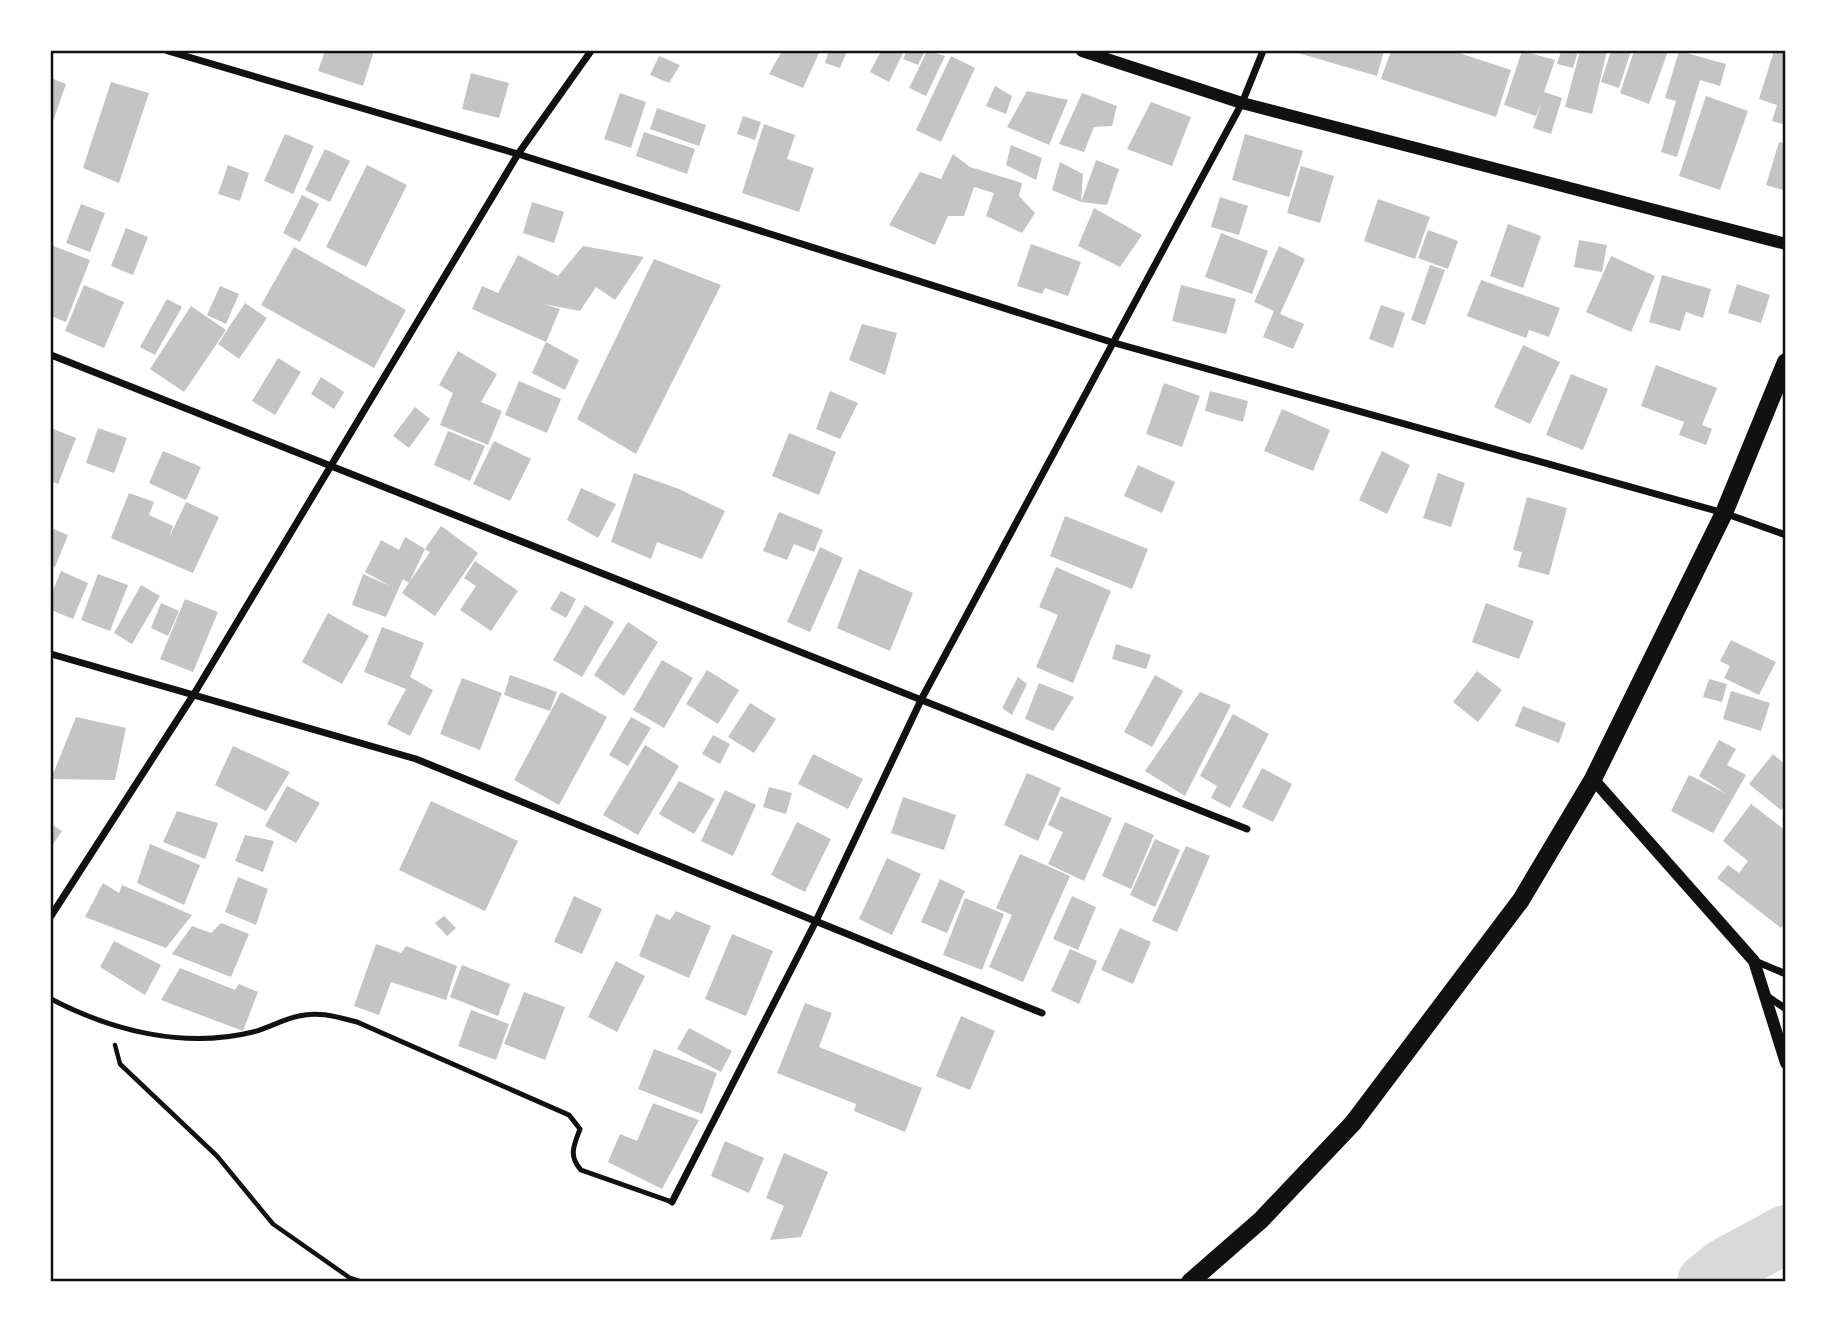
<svg xmlns="http://www.w3.org/2000/svg" width="1837" height="1333" font-family="Jost,sans-serif">
<rect width="100%" height="100%" fill="#fff"/>
<g fill="none" stroke-linecap="round" stroke-linejoin="round">
<polyline stroke="#d9d9d9" stroke-width="58" points="1706,1282 1725,1267 1786,1234"/>
</g>
<g fill="#c4c4c4">
<polygon points="325,51 374,51 363,86 318,71"/>
<polygon points="782,51 820,51 803,88 769,74"/>
<polygon points="829,51 847,51 840,68 825,63"/>
<polygon points="881,51 904,51 889,82 870,72"/>
<polygon points="907,51 925,51 918,65 903,59"/>
<polygon points="927,51 945,56 926,96 909,88"/>
<polygon points="1291,51 1384,51 1377,76"/>
<polygon points="1391,51 1453,51 1511,70 1496,117 1381,79"/>
<polygon points="1522,51 1555,60 1544,92 1562,98 1551,134 1533,128 1542,101 1536,116 1504,105"/>
<polygon points="1561,51 1578,51 1573,68 1557,64"/>
<polygon points="1580,51 1607,51 1592,114 1565,107"/>
<polygon points="1611,51 1631,51 1619,88 1601,82"/>
<polygon points="1634,51 1668,51 1649,104 1620,93"/>
<polygon points="1679,51 1726,64 1720,86 1700,80 1677,157 1661,152 1676,101 1665,98"/>
<polygon points="1774,51 1786,51 1786,125 1772,121 1777,105 1759,99"/>
<polygon points="659,56 680,65 669,83 650,75"/>
<polygon points="951,56 975,68 941,142 916,130"/>
<polygon points="471,73 509,83 499,118 462,109"/>
<polygon points="51,78 66,84 51,127"/>
<polygon points="111,82 149,93 119,183 83,168"/>
<polygon points="995,86 1012,96 1006,114 986,106"/>
<polygon points="1027,91 1068,100 1049,145 1007,127"/>
<polygon points="620,93 646,102 631,148 604,139"/>
<polygon points="1082,93 1117,106 1112,126 1094,127 1084,152 1059,144"/>
<polygon points="1706,96 1748,111 1720,190 1679,176"/>
<polygon points="1151,102 1191,117 1172,166 1127,149"/>
<polygon points="657,108 706,125 699,146 650,129"/>
<polygon points="743,116 761,122 755,140 737,134"/>
<polygon points="764,124 795,135 787,159 814,168 799,212 742,193"/>
<polygon points="644,132 695,149 687,174 636,156"/>
<polygon points="285,134 314,146 293,194 264,181"/>
<polygon points="1245,134 1303,151 1289,197 1232,180"/>
<polygon points="1779,142 1786,144 1786,191 1766,185"/>
<polygon points="1011,145 1042,158 1036,180 1006,165"/>
<polygon points="325,149 350,161 330,202 305,190"/>
<polygon points="953,154 970,167 1022,183 1019,196 1035,213 1022,233 986,216 994,193 974,187 964,216 948,216 935,245 889,225 920,172 941,179"/>
<polygon points="1096,160 1119,169 1107,205 1081,202"/>
<polygon points="1060,162 1083,174 1081,202 1052,190"/>
<polygon points="228,165 249,173 240,201 218,194"/>
<polygon points="367,165 407,185 366,267 326,247"/>
<polygon points="1301,166 1334,176 1320,223 1287,213"/>
<polygon points="302,195 319,204 300,242 283,233"/>
<polygon points="1220,197 1248,206 1239,235 1211,227"/>
<polygon points="1378,199 1430,217 1415,259 1364,241"/>
<polygon points="532,202 564,212 554,243 523,233"/>
<polygon points="81,204 105,213 90,252 66,243"/>
<polygon points="1094,208 1142,235 1120,267 1078,246"/>
<polygon points="1508,224 1541,236 1523,288 1490,276"/>
<polygon points="126,228 148,237 133,275 111,266"/>
<polygon points="1428,230 1458,241 1448,269 1418,258"/>
<polygon points="1221,233 1268,251 1252,294 1205,277"/>
<polygon points="1579,240 1607,245 1602,272 1574,267"/>
<polygon points="1031,244 1081,262 1068,296 1045,288 1042,294 1017,286"/>
<polygon points="51,245 90,260 66,322 51,316"/>
<polygon points="583,246 644,257 615,300 596,287 580,311 544,304 560,309 546,342 472,309 482,286 498,293 518,255 558,276"/>
<polygon points="1279,246 1305,259 1280,314 1304,324 1293,349 1263,337 1274,311 1254,302"/>
<polygon points="294,247 406,310 374,368 261,305"/>
<polygon points="1611,256 1655,276 1631,332 1586,312"/>
<polygon points="654,259 721,285 636,454 577,419"/>
<polygon points="1430,265 1445,270 1425,325 1411,320"/>
<polygon points="1662,275 1711,289 1703,318 1686,312 1680,331 1649,322"/>
<polygon points="1481,280 1560,308 1549,337 1529,330 1526,338 1467,316"/>
<polygon points="1737,284 1770,295 1761,323 1728,313"/>
<polygon points="84,285 124,302 104,348 65,331"/>
<polygon points="1181,285 1236,299 1226,334 1172,321"/>
<polygon points="220,286 239,294 226,324 207,315"/>
<polygon points="167,299 182,307 155,355 140,347"/>
<polygon points="245,303 267,318 239,359 218,344"/>
<polygon points="1381,305 1405,313 1393,348 1369,339"/>
<polygon points="191,306 226,330 184,392 150,369"/>
<polygon points="862,324 897,333 885,375 849,360"/>
<polygon points="546,342 579,360 565,390 532,373"/>
<polygon points="1523,345 1560,362 1530,424 1494,407"/>
<polygon points="458,351 497,374 481,402 502,411 488,445 440,425 453,393 439,385"/>
<polygon points="278,358 301,372 275,415 252,401"/>
<polygon points="1656,365 1717,388 1702,425 1712,429 1706,445 1679,435 1684,422 1641,406"/>
<polygon points="1571,374 1608,389 1583,450 1546,435"/>
<polygon points="321,377 344,392 334,409 311,394"/>
<polygon points="519,381 561,399 547,433 505,415"/>
<polygon points="1164,383 1200,396 1182,447 1146,434"/>
<polygon points="830,391 858,403 840,439 816,429"/>
<polygon points="1210,391 1248,401 1243,422 1205,411"/>
<polygon points="415,407 430,419 409,448 393,436"/>
<polygon points="1282,409 1330,430 1313,471 1264,451"/>
<polygon points="51,428 76,438 58,484 51,481"/>
<polygon points="98,428 127,438 114,473 86,463"/>
<polygon points="448,431 485,446 470,481 434,465"/>
<polygon points="789,433 836,452 819,495 772,476"/>
<polygon points="494,441 531,459 510,501 473,484"/>
<polygon points="163,451 201,467 186,500 149,483"/>
<polygon points="1382,451 1410,465 1387,514 1359,500"/>
<polygon points="1138,465 1175,482 1162,513 1124,496"/>
<polygon points="634,473 679,489 725,511 702,559 657,542 651,559 611,542"/>
<polygon points="1438,473 1465,483 1451,527 1423,518"/>
<polygon points="581,488 616,504 598,538 567,520"/>
<polygon points="129,493 154,502 149,515 173,526 169,538 186,502 219,517 193,573 111,538"/>
<polygon points="1527,497 1567,508 1549,575 1518,567 1522,552 1513,550"/>
<polygon points="779,512 823,530 814,552 794,544 787,560 763,551"/>
<polygon points="1065,516 1148,549 1132,589 1050,556"/>
<polygon points="441,526 478,553 435,616 402,593 430,552 425,549"/>
<polygon points="51,528 68,535 55,567 51,565"/>
<polygon points="405,537 425,549 409,583 403,579 386,617 352,605 363,574 390,586 365,572 381,540 399,550"/>
<polygon points="820,547 843,558 810,632 787,622"/>
<polygon points="475,561 518,591 491,631 460,610 476,586 464,578"/>
<polygon points="1056,567 1111,591 1073,683 1036,667 1058,615 1039,607"/>
<polygon points="859,569 913,593 890,651 837,628"/>
<polygon points="61,571 88,583 73,619 51,610 51,595"/>
<polygon points="98,574 128,585 110,631 81,620"/>
<polygon points="141,585 160,596 132,644 114,633"/>
<polygon points="561,591 576,599 566,618 550,609"/>
<polygon points="185,599 218,612 193,672 160,659"/>
<polygon points="161,603 179,611 168,636 151,628"/>
<polygon points="1486,603 1534,621 1519,659 1472,642"/>
<polygon points="585,605 614,622 582,677 553,660"/>
<polygon points="328,613 369,636 342,684 302,662"/>
<polygon points="628,622 658,642 624,696 594,675"/>
<polygon points="382,627 424,643 410,677 433,690 410,736 387,724 406,689 364,672"/>
<polygon points="1731,640 1776,662 1759,695 1724,678 1730,666 1720,661"/>
<polygon points="1116,644 1151,655 1146,669 1112,659"/>
<polygon points="662,660 693,678 664,728 633,710"/>
<polygon points="707,670 739,690 718,724 686,704"/>
<polygon points="1477,671 1502,690 1478,722 1453,702"/>
<polygon points="510,675 557,692 550,711 504,695"/>
<polygon points="1155,675 1183,691 1152,747 1124,732"/>
<polygon points="1018,677 1027,684 1012,715 1002,708"/>
<polygon points="462,678 502,693 480,750 440,734"/>
<polygon points="1709,679 1727,684 1722,702 1703,697"/>
<polygon points="1039,683 1074,697 1053,731 1025,719"/>
<polygon points="1731,691 1770,703 1761,731 1723,719"/>
<polygon points="561,692 607,717 559,805 514,780"/>
<polygon points="1200,692 1231,705 1185,796 1145,771"/>
<polygon points="750,703 776,719 754,753 728,737"/>
<polygon points="1523,706 1566,723 1559,743 1515,726"/>
<polygon points="1233,714 1269,734 1230,808 1211,798 1217,786 1200,776"/>
<polygon points="76,717 126,728 115,780 51,779"/>
<polygon points="631,717 651,728 628,766 609,755"/>
<polygon points="713,735 730,744 720,764 702,754"/>
<polygon points="1719,740 1736,749 1727,765 1746,775 1713,833 1671,811 1689,775 1727,794 1699,776"/>
<polygon points="645,745 679,766 638,835 603,815"/>
<polygon points="233,746 290,772 266,811 215,785"/>
<polygon points="813,754 863,779 848,809 798,784"/>
<polygon points="1773,754 1786,765 1786,805 1781,810 1749,784"/>
<polygon points="1262,768 1292,784 1273,822 1242,807"/>
<polygon points="1027,773 1061,788 1038,841 1004,825"/>
<polygon points="679,781 715,799 694,834 659,814"/>
<polygon points="287,786 320,803 296,843 265,826"/>
<polygon points="769,787 792,793 786,814 763,807"/>
<polygon points="725,790 756,805 733,856 701,841"/>
<polygon points="1061,796 1112,818 1084,881 1048,864 1063,832 1048,825"/>
<polygon points="903,797 956,815 944,850 891,833"/>
<polygon points="431,801 518,841 485,911 399,870"/>
<polygon points="1751,804 1786,831 1786,921 1781,928 1717,878 1728,865 1739,873 1748,861 1723,841"/>
<polygon points="177,811 218,823 205,859 163,842"/>
<polygon points="797,822 831,839 805,892 771,875"/>
<polygon points="1125,822 1154,835 1131,889 1102,876"/>
<polygon points="51,824 62,831 51,847"/>
<polygon points="245,835 274,841 263,872 235,861"/>
<polygon points="1155,839 1180,850 1155,907 1130,895"/>
<polygon points="150,844 200,865 184,905 137,883"/>
<polygon points="1186,846 1210,856 1177,932 1152,921"/>
<polygon points="1020,854 1070,876 1023,982 989,967 1012,915 996,908"/>
<polygon points="887,858 921,874 892,935 859,919"/>
<polygon points="238,877 268,889 256,925 225,912"/>
<polygon points="940,879 965,891 947,933 921,922"/>
<polygon points="103,883 119,893 122,885 192,915 166,948 85,917"/>
<polygon points="574,896 602,909 582,954 554,942"/>
<polygon points="1072,896 1096,907 1078,950 1053,939"/>
<polygon points="965,898 1004,914 982,970 943,955"/>
<polygon points="676,911 711,926 689,978 639,956 656,914 670,920"/>
<polygon points="444,916 456,928 447,936 435,923"/>
<polygon points="221,923 249,934 231,977 172,954 192,926 211,933"/>
<polygon points="1120,928 1151,942 1133,984 1101,970"/>
<polygon points="732,934 773,951 746,1016 705,999"/>
<polygon points="114,941 161,965 145,995 100,967"/>
<polygon points="376,944 401,953 406,946 457,966 446,1000 391,982 379,1015 354,1006"/>
<polygon points="1070,949 1097,961 1079,1004 1051,991"/>
<polygon points="616,961 645,976 617,1032 588,1017"/>
<polygon points="462,965 510,984 498,1016 450,997"/>
<polygon points="180,968 235,990 239,984 258,992 243,1031 161,1000"/>
<polygon points="524,992 565,1007 545,1060 504,1044"/>
<polygon points="805,1003 832,1013 819,1047 922,1088 905,1132 854,1111 856,1104 777,1073"/>
<polygon points="471,1010 509,1024 496,1060 458,1046"/>
<polygon points="961,1016 995,1031 970,1090 936,1076"/>
<polygon points="689,1028 732,1051 721,1072 677,1049"/>
<polygon points="654,1049 717,1073 702,1114 638,1089"/>
<polygon points="653,1103 699,1120 662,1189 608,1162 620,1134 637,1141"/>
<polygon points="725,1141 764,1158 749,1193 711,1176"/>
<polygon points="784,1153 828,1172 801,1237 770,1240 784,1206 766,1198"/>
</g>
<g fill="none" stroke-linecap="round" stroke-linejoin="round">
<polyline stroke="#111" stroke-width="4.5" points="115,1045 120,1064 217,1156 273,1224 350,1278 362,1282"/>
<path stroke="#111" stroke-width="5" d="M 51,999 C 112,1031 185,1049 253,1032 C 269,1028 283,1019 299,1016 C 319,1011 337,1017 357,1022 L 569,1115 L 580,1129 C 574,1145 568,1156 581,1170 L 672,1202"/>
<g stroke="#111" stroke-width="7">
<polyline points="168,51 518,154 1111,342 1724,513 1786,535"/>
<polyline points="51,355 1247,829"/>
<polyline points="51,654 416,759 1042,1013"/>
<polyline points="51,916 194,694 518,154 591,51"/>
<polyline points="1755,961 1786,974"/>
<polyline points="1767,996 1786,1009"/>
<polyline points="672,1202 815,923 922,698 1242,103 1263,51"/>
</g>
<g stroke="#111" stroke-width="12">
<polyline points="1082,51 1242,103 1786,244"/>
<polyline points="1593,779 1754,961 1786,1063"/>
</g>
<polyline stroke="#111" stroke-width="18" points="1190,1282 1261,1220 1353,1123 1521,900 1593,779 1724,513 1786,362"/>
</g>
<rect width="1837" height="1333" fill="none" stroke="#ffffff" stroke-width="105"/>
<rect x="52" y="52" width="1732" height="1228" fill="none" stroke="#111" stroke-width="2.5"/>
</svg>
